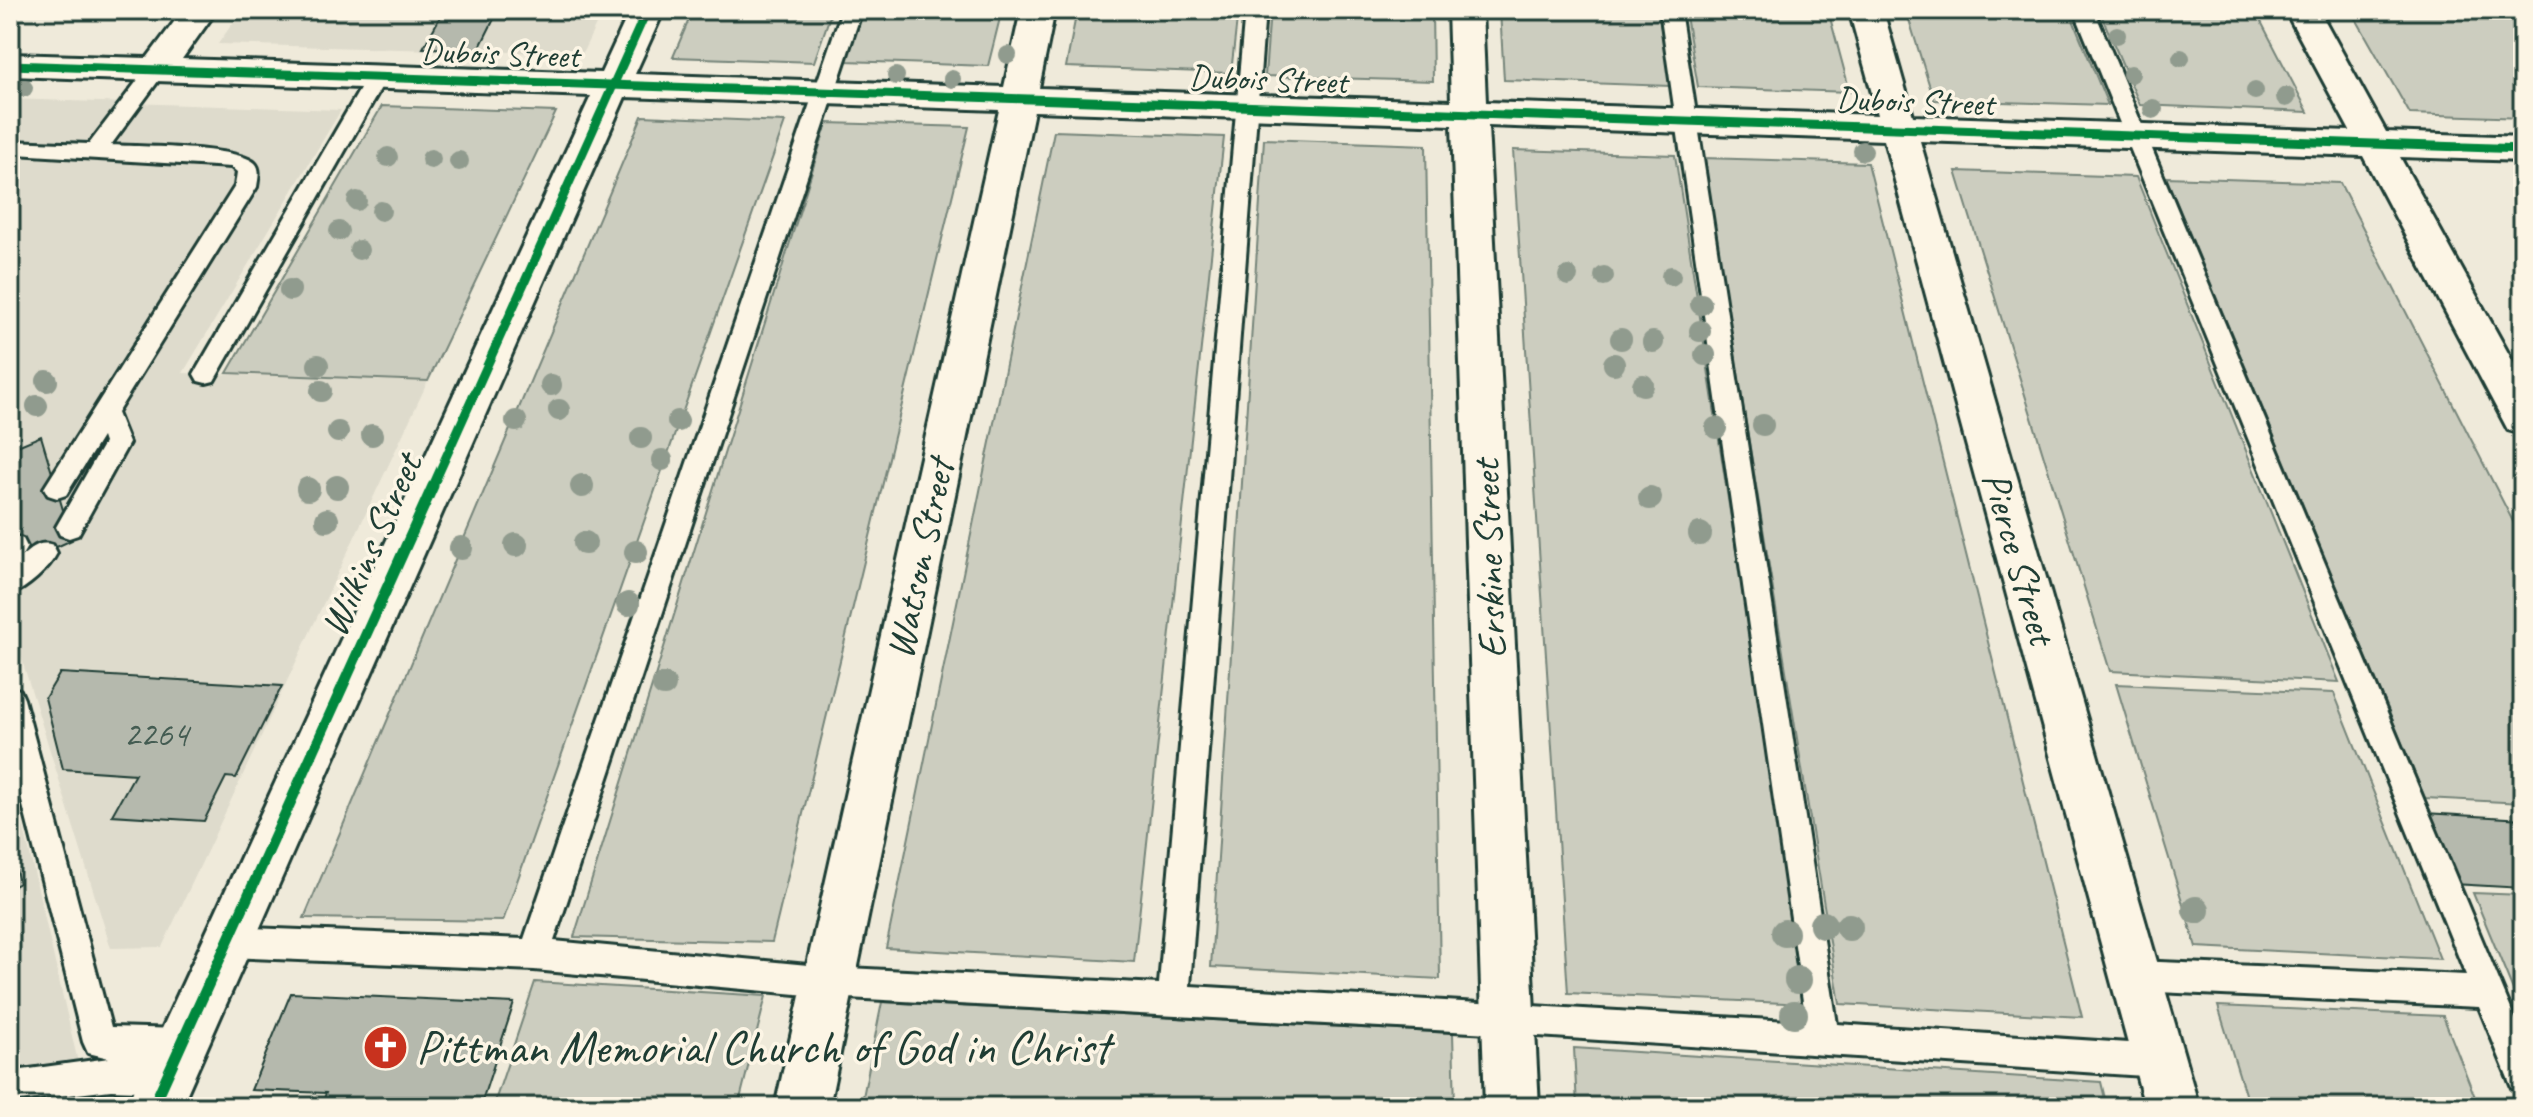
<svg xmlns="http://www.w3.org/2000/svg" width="2533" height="1117" font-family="Caveat,sans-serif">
<rect width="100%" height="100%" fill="#efeada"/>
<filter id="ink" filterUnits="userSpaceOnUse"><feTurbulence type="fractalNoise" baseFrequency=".0125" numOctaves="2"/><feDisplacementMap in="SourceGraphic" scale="16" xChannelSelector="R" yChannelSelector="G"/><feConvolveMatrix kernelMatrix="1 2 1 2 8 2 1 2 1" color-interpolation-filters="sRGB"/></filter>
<g filter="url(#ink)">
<g fill="#dedbcc">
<polygon points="242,10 603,10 582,54 218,44"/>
<polygon points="10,99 341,110 183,373 428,381 162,947 111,948 10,621"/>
<polygon points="10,768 87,1101 84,1107 10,1107"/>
</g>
<g fill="#cccdbf" stroke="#76857a" stroke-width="2">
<polygon points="693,10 832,10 814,62 673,57"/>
<polygon points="862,10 1002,10 988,66 846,61"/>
<polygon points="1077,10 1238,10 1231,73 1066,67"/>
<polygon points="1270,10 1432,10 1433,81 1265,76"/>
<polygon points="1500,10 1658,10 1670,86 1504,80"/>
<polygon points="1685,10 1828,10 1850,92 1698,87"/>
<polygon points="1906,10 2069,10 2108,105 1934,100"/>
<polygon points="2099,10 2255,10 2308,112 2140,105"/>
<polygon points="2351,10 2523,10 2523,118 2410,114"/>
<polygon points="382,106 556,112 428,381 227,373"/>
<polygon points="642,116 785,122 503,921 304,918"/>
<polygon points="827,123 969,127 772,942 574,937"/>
<polygon points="1054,131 1224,137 1134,962 886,948"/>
<polygon points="1264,139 1426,145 1440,979 1211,967"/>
<polygon points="1513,150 1675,155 1806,1004 1568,993"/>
<polygon points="1703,158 1868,163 2082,1017 1840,1004"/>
<polygon points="1956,171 2136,177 2339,682 2110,671"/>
<polygon points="2166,177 2340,183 2523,541 2523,803 2425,798"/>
<polygon points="2116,684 2334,693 2440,959 2196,947"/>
<polygon points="2473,893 2523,895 2523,1014"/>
<polygon points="535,982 766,996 738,1107 493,1107"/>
<polygon points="882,1002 1453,1033 1455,1107 861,1107"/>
<polygon points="2218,1006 2443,1016 2475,1097 2523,1099 2523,1107 2249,1107"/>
<polygon points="1574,1048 2101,1082 2107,1107 1577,1107"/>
</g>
<g fill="#b5b9ad" stroke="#1f3d34" stroke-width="2">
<polygon points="444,10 498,11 479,49 423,48"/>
<polygon points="41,436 72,540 19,564 10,532 10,449"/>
<polygon points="60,673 282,686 236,778 226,777 204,821 112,815 135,774 63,769 45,698"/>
<polygon points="2425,813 2523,819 2523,888 2453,884"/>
<polygon points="10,843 19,883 10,888"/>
<polygon points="291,993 514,1003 480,1107 321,1107 326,1093 251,1090"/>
</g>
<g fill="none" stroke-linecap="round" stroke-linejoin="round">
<defs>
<g id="lane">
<polygon points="842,10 862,10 554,941 829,967 1159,984 1245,10 1265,10 1190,986 1806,1022 1660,10 1680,10 1837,1024 2159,1045 2170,1050 2175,1061 2170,1072 2159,1077 1508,1034 829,997 534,970 228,957 217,953 213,942 217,931 228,927 524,939"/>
<polygon points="2074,10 2094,10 2523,1038 2523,1093 2512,1088 2479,1007 2136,991 2125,987 2121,976 2125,965 2136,961 2466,975"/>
<path d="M 157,62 L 167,69 L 111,145 C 139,147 238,146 255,163 C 261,169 258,179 257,187 L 117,413 L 129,443 L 78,535 L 69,538 L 60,535 L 56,527 L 104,443 L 102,437 L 66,495 L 57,498 L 48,495 L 44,488 L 235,186 L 237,172 L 231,167 L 15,154 L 10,153 L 10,141 L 89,144 L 150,64 Z"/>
<polygon points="377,70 387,77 214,381 206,383 198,381 194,374 198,367 367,77"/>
<path d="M 14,536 L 23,539 L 27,547 L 21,557 C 32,548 39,540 53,545 L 57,553 C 49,569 27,589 10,595 L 10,568 L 17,562 L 10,564 L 10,537 Z"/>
<polygon points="10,687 20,690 24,699 111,1027 181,1029 192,1034 197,1045 192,1056 181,1061 168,1060 178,1065 183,1076 178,1087 167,1092 111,1090 10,1102 10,1063 22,1070 109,1058 88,1053 83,1042 10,754"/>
</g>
<polygon id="street" points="183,10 217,10 182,59 601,73 630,10 664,10 635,74 1004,87 1021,10 1055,10 1039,88 1451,101 1448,10 1482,10 1486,102 1878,115 1849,10 1883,10 1913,116 2350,131 2285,10 2319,10 2386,132 2523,137 2523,161 2400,157 2523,380 2523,434 2508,430 2363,156 1920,141 2199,1107 2145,1107 1884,140 1488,126 1539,1107 1485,1107 1452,125 1034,111 829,1107 775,1107 999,110 625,97 181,1107 126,1107 591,96 10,76 10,54 147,58"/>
</defs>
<use href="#lane" stroke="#1f3d34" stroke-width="6"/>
<use href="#street" stroke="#1f3d34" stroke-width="6"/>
<use href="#lane" fill="#fcf5e5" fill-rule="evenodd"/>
<use href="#street" fill="#fcf5e5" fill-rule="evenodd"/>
<defs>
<g id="cycleway-far1">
<polyline points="10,65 2523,149"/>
<polyline points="432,488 647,10"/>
</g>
<polyline id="cycleway" points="153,1107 433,486"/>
</defs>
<use href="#cycleway-far1" stroke="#fcf5e5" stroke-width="13"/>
<use href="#cycleway" stroke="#fcf5e5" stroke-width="16"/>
<use href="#cycleway-far1" stroke="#00873e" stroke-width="9"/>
<use href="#cycleway" stroke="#00873e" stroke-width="11"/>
</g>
<g fill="#909b8e">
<circle cx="2117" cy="35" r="9"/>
<circle cx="1008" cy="55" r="9"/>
<circle cx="2181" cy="58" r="9"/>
<circle cx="2131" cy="74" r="9"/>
<circle cx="896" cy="76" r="9"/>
<circle cx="952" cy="79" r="9"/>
<circle cx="24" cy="88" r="9"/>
<circle cx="2255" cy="91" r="9"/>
<circle cx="2286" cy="97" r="10"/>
<circle cx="2153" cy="109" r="10"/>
<circle cx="1863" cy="151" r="10"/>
<circle cx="388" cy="157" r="10"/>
<circle cx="431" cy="159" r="10"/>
<circle cx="459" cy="161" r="10"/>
<circle cx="357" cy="201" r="10"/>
<circle cx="381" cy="211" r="10"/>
<circle cx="339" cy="231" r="10"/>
<circle cx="359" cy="250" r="10"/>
<circle cx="1568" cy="276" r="10"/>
<circle cx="1604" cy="276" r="10"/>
<circle cx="1671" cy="276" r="10"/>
<circle cx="290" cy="290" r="11"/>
<circle cx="1701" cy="304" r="11"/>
<circle cx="1700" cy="331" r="11"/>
<circle cx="1621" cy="339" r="11"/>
<circle cx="1653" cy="342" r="11"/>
<circle cx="1705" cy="355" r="11"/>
<circle cx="1614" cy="364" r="11"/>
<circle cx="318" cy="365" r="11"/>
<circle cx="47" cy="381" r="11"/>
<circle cx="551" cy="385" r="11"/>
<circle cx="1643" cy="385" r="11"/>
<circle cx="321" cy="391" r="11"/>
<circle cx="37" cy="406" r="11"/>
<circle cx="559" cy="410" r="11"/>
<circle cx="516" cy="421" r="11"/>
<circle cx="678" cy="421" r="11"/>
<circle cx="1763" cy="425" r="11"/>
<circle cx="1716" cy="428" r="11"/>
<circle cx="338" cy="432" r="11"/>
<circle cx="372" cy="435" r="11"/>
<circle cx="641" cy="438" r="11"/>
<circle cx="662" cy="460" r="11"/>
<circle cx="582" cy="486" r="12"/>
<circle cx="337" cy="487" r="12"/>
<circle cx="308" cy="489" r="12"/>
<circle cx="1650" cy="498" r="12"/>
<circle cx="327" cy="520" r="12"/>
<circle cx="1700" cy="534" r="12"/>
<circle cx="585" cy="543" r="12"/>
<circle cx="516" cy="545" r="12"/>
<circle cx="461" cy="548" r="12"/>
<circle cx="636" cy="552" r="12"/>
<circle cx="628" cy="604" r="12"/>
<circle cx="664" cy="685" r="12"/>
<circle cx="2196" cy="910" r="14"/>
<circle cx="1823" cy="925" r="14"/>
<circle cx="1849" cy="927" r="14"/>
<circle cx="1785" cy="933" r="14"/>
<circle cx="1798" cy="980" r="14"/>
<circle cx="1794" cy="1014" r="14"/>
</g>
</g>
<defs>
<symbol id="church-disc" viewBox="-11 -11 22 22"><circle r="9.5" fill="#c8321e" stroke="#fcf5e5"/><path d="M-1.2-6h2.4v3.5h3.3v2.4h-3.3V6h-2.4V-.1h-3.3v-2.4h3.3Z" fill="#fff"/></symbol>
</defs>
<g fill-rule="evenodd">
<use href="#church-disc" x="360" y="1022" width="51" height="51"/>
</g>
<g text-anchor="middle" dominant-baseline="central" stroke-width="7" stroke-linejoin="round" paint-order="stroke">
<g font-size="34" fill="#1f3d34" stroke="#fcf5e5">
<text transform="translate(500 53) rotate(2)">Dubois Street</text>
<text transform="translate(1268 79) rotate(2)">Dubois Street</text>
<text transform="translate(1915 101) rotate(2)">Dubois Street</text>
</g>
<g font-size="36" fill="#445c52">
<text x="156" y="734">2264</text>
</g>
<g font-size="40" fill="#1f3d34" stroke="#fcf5e5">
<text transform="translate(371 545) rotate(-66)">Wilkins Street</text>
<text transform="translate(2019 558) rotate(74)">Pierce Street</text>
<text transform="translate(920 559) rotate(-78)">Watson Street</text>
<text transform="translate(1489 559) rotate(-92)">Erskine Street</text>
</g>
<g font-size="48" fill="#1f3d34" stroke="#fcf5e5" text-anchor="start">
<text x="416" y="1047">Pittman Memorial Church of God in Christ</text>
</g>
</g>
<rect width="2533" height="1117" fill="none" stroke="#fcf5e5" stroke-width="40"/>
<rect x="20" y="20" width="2493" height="1077" fill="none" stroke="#1f3d34" stroke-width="3" filter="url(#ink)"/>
</svg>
